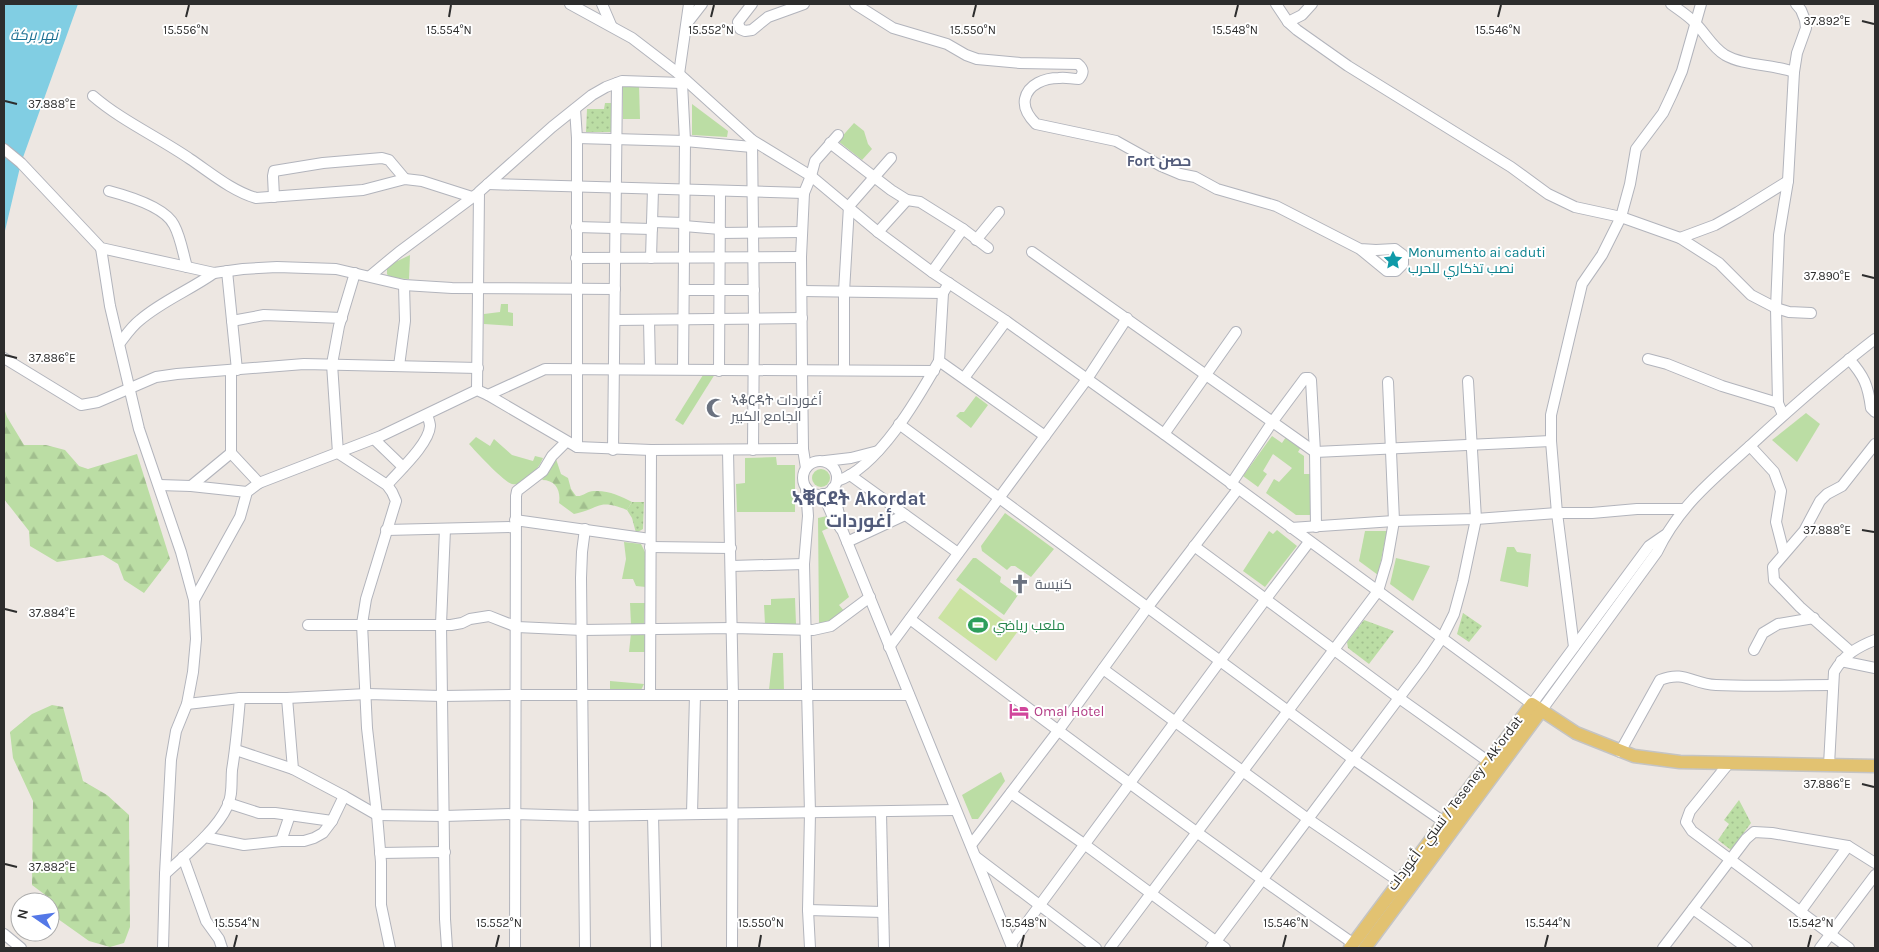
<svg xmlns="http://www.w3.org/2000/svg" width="1879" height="952" font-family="Karla,Cairo,'Noto Sans Ethiopic',sans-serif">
<defs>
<pattern id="grass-dots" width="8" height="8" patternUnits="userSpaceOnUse" patternTransform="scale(1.25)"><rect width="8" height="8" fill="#bbdda4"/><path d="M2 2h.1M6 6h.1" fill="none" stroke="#a1be8e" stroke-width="1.8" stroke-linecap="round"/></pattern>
<pattern id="forest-firs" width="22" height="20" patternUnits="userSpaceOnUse" patternTransform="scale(1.25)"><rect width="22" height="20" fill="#bbdda4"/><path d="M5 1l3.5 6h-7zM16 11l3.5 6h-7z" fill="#a1be8e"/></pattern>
</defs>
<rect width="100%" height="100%" fill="#ede7e2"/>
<g fill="url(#grass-dots)">
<polygon points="605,103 613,103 612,132 586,132 587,109 604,109"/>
<polygon points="632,502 644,502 643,529 636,533 632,518 627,510"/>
<polygon points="1463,613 1482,626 1469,642 1457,634"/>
<polygon points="1364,620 1394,631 1369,664 1348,648 1347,642"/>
<polygon points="1739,800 1751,823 1731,850 1718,840 1729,824 1724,820"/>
</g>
<g fill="url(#forest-firs)">
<polygon points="4,408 7,417 24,445 46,445 65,450 79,466 88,469 137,454 170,559 144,593 124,580 118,564 103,555 57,562 30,546 29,531 4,499"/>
<path d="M 555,456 L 561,474 L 568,478 L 571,489 L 576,496 C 583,497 587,491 594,491 C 608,490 621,496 632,502 L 627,510 C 597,498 600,509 574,514 L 559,503 C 561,491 556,480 542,480 L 551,468 Z"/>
<polygon points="52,705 63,707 83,781 107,795 129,815 130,927 124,943 110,947 89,941 58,919 48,897 32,885 33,801 13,758 10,732 32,714"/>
</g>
<g fill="#bbdda4">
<polygon points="639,85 640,119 623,119 623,86"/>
<polygon points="692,104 728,131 727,137 692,135"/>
<polygon points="854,123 864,131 868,144 872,149 862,160 838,141"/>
<polygon points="410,255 409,279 390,278 387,274 387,266"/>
<polygon points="501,304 508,304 508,312 513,313 513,326 484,324 484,314 500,312"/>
<polygon points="715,374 683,425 675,420 703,375"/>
<polygon points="976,396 988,405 971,428 956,416 960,412 964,412"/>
<polygon points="1806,413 1820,424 1797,462 1772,440"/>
<polygon points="1272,436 1282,443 1286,437 1301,447 1298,452 1304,456 1304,474 1312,474 1312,515 1296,515 1266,493 1274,479 1279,482 1292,468 1273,454 1263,471 1267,474 1258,487 1243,476"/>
<path d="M 476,437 L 490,446 L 494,439 L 512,455 L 533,461 L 535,456 L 543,458 C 539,468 525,487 512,484 C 504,482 476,452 469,444 Z"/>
<polygon points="776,457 777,465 795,465 795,512 737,512 736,484 745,483 745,458"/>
<circle cx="821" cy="478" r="9"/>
<polygon points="1005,513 1054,549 1031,577 1015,566 1011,566 1007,570 982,551 981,546"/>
<polygon points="827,516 831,527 822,531 849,597 839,605 845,612 831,624 819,624 818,518"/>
<polygon points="1277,530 1297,546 1265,587 1243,571 1269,531 1273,534"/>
<polygon points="1365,531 1387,531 1378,575 1359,561"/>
<polygon points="624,542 641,544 646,554 646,587 636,586 633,579 622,579 626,559"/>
<polygon points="1507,547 1514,547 1517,552 1531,554 1528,587 1500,581"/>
<polygon points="973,558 976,558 1001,577 1000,582 1018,595 1004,615 956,580"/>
<polygon points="1396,558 1430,566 1413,601 1390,584"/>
<polygon points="795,598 796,624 765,624 764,605 771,605 771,599"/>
<polygon points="630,603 645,603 644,626 631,625"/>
<polygon points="631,633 645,634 645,652 629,652"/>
<polygon points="773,653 783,653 784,691 769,690"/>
<polygon points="610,681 644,684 641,690 610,690"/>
<polygon points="1001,772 1005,781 978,819 972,819 962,795"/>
</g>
<polygon fill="#cbe3a2" points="960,588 1018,631 996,661 938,618"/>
<polygon fill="#81cee3" points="4,4 78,4 21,163 4,235"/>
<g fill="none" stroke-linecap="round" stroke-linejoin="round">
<defs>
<g id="minor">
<polyline points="570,4 632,38 679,74 752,140 811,176 878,232 932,272 1006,321 1164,434 1532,704 1649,546 1665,535"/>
<polyline points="602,4 611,25"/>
<polyline points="752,4 738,22 740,29 745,31 752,30 768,17 804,4"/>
<path d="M 855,4 L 893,28 L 947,44 L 966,55 L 977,59 L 1020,63 L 1078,64 C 1084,69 1084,73 1079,79 C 1072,79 1066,77 1059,78 C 1045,78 1028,84 1025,99 C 1023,109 1029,117 1036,124 L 1116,141 L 1161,166 L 1180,174 L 1195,177 L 1217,189 L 1276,206 L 1360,249 L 1387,271 L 1396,271 L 1403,264 L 1403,255 L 1395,249 L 1376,250 L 1360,249"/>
<polyline points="1276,4 1288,22 1297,30 1348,66 1511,167 1548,194 1575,207 1621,217 1680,238 1719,263 1751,295 1776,308 1789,312 1811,313"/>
<path d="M 1671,4 C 1679,10 1689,16 1696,24 C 1706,34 1712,47 1725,55 C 1744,66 1772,64 1794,72"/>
<polyline points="688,22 702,4"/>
<polyline points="1288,22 1302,15 1312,4"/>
<polyline points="679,74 689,4"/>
<polyline points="682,83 685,141 683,369"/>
<path d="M 93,96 C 122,121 158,137 190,159 C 211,173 232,191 256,198 L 363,190 L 405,179 L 422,181 L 472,197"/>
<polyline points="575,109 577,138 577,447"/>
<polyline points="577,138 685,141 752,147"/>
<polyline points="752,140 754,319 753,450"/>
<polyline points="830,143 891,190 907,200 920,202 963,229 988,248"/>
<polyline points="4,149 21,163 101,248 187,267 214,273 243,269 277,267 336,269 404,285 452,288 615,289"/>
<polyline points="488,184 804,193"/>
<path d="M 109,191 C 128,196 165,207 174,225 C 181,238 183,254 187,267"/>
<polyline points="274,197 273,176 274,171 323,163 382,158 389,160 405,179"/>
<polyline points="652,222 684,223"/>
<polyline points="684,226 720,229"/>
<polyline points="576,227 652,229"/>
<polyline points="878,232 907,200"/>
<polyline points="720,233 802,232"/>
<polyline points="1680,238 1715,225 1738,212 1788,181"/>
<polyline points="976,240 999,212"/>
<polyline points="101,248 110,306 139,429 181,552 194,600 196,639 193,672 187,704 176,731 171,760 165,874 163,948"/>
<polyline points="1032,252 1315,452 1551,441"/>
<polyline points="576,258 801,257"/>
<polyline points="651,258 653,189"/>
<polyline points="227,271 237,370"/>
<polyline points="932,272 963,229"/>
<polyline points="355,273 339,326 332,364 338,453 387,485 392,492 396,501 366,599 362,624 367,728 377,815 381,862 381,905 390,948"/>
<polyline points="370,276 399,252 477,194"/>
<polyline points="684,290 754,290"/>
<polyline points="802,291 943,293"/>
<polyline points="615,320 802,318"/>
<polyline points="649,320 650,369"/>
<polyline points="232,321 264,315 342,318"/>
<path d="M 119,344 C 126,335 132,326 140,320 C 162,301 190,290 214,273"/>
<polyline points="4,358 81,405 98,402 156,377 177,374 304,364 478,368"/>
<polyline points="1648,359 1667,364 1722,386 1778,403"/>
<path d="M 1849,359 C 1864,376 1868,385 1871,408 L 1875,412"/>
<polyline points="939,361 1045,436"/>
<polyline points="399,366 405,321 404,285"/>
<polyline points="231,370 231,453 259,483"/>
<polyline points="844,370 844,292 849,206 891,158"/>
<polyline points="719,371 720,192"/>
<polyline points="964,378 1006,321"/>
<polyline points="477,390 479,192 552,127 592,95 606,87 622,81 682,83 685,80"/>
<polyline points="488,395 577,447 651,450 803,449"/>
<polyline points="1783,415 1778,403 1776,308 1779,235 1788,181 1794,72 1797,53 1806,28 1805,20 1801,10 1796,4"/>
<polyline points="899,424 1353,759 1444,822"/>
<polyline points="1164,434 1236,332"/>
<polyline points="374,439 403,467"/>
<polyline points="1750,446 1774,472 1781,491 1776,522 1784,553"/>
<polyline points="613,450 617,83"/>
<polyline points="728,451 733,696 732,948"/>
<polyline points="825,461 851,458 878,451"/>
<circle cx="820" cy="478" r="17"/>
<polyline points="806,468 803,449 802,370 801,257 804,193 811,176 815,161 838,135"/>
<polyline points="850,475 958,553"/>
<path d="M 837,481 C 878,468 918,398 939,361 L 943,293 L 949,283"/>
<polyline points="1231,484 1273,421 1305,378 1309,378 1311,380 1315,452 1316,527"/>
<polyline points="159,485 191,486 247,492"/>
<path d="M 387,485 C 398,472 429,444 430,426 C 430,422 428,418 427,415"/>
<polyline points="191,486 231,453"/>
<polyline points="806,488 808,516 804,564 810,813 808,910 810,948"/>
<polyline points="833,488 843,532 1012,947"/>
<polyline points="823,494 832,515 841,529"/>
<polyline points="515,520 650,539"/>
<polyline points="1291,528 1394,521 1476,519 1557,513 1592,513 1637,509 1683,509"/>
<polyline points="445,529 441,624 445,919 447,948"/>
<polyline points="585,529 582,552 581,578 585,948"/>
<polyline points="386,530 515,527"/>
<polyline points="847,542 905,515"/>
<polyline points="1194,546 1399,698 1489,762"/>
<polyline points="650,547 731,548"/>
<polyline points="731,566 804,564"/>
<polyline points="194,600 240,517 247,492 259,483 381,436 477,390 488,395 545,369 934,371"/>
<path d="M 910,619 C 1056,730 1203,839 1354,944"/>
<polyline points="308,625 451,625 462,623 470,619 489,616 517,627 582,630 732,628 813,630 831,626 870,597"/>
<polyline points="889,647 1087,379 1127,318"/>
<polyline points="1574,647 1557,513 1551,441 1551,415 1582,284 1602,255 1621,217 1630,184 1636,149 1663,113 1672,94 1682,71 1701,4"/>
<polyline points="1754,650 1763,633 1778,624 1814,618"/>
<polyline points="1851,652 1800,607 1774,580 1773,567 1804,531 1820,501 1827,494 1842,486 1875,444"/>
<polyline points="1841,661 1875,668"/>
<polyline points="1103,669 1308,819 1400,882"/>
<polyline points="650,695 651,450"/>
<polyline points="287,698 293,769 344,796 377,815 444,816 514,814 583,816 955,810"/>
<polyline points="187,704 240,698 287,698 367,694 442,696 516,695 909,695"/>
<path d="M 1541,711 L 1657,552 C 1679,506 1714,478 1751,445 C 1791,408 1832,372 1875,339"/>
<polyline points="236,750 293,769"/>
<path d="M 1620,752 L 1660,680 C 1685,670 1692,684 1716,685 C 1754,687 1793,685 1832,685"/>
<polyline points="1729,763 1690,811 1686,822 1692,831 1849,948"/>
<path d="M 1829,765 L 1834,672 C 1844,655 1857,647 1875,640"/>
<polyline points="1011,793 1084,844 1225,948"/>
<polyline points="228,803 259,813 275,813 332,821"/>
<polyline points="881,813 884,948"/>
<polyline points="692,814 695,695"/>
<polyline points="653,815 656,948"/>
<polyline points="205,837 244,845 281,841 304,841 314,838 323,833 332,821 344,796"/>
<polyline points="281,841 290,815"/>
<polyline points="971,845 1058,731 1147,608 1238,489"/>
<polyline points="380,853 445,852"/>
<polyline points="183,857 206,921 219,939 222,948"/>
<polyline points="976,857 1096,948"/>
<path d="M 165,874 C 184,856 216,831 227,807 C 233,796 231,782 232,770 C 236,746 238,722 240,698"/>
<polyline points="1693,909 1747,948"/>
<polyline points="808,910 883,912"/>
<polyline points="1800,912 1848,846"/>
<polyline points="4,934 21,948"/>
<polyline points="1011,944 1265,600 1309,542"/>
<polyline points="515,948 516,496 517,491 543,471 552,456 566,442"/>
<polyline points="1110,948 1378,591 1387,561 1394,521 1388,382"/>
<polyline points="1211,948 1423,666 1442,638 1454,614 1463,581 1476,519 1468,381"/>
<polyline points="1663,948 1746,839 1754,832 1772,833 1848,846 1875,863"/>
<polyline points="1820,948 1875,875"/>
</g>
<g id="major">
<polyline points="1350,948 1532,704 1576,733 1634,756 1680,762 1875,766"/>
<polyline points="1365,948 1541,711"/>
</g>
</defs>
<use href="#minor" stroke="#b2b4bc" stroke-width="12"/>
<use href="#major" stroke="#c4c4c4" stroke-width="15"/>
<use href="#minor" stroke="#fff" stroke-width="10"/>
<use href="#major" stroke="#e2c271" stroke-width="12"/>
</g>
<path fill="none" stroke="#2d2d2d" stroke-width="2" d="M 186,17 L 189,5M 449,17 L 451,5M 711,17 L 714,5M 973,17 L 976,5M 1235,17 L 1238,5M 1498,17 L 1501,5M 1862,21 L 1874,24M 5,101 L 17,104M 1862,275 L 1874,278M 5,355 L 17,358M 1862,530 L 1874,532M 5,609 L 17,612M 1862,784 L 1874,787M 5,864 L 17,867M 234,947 L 237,935M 496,947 L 499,935M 759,947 L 761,935M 1021,947 L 1024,935M 1283,947 L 1286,935M 1545,947 L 1548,935M 1808,947 L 1811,935"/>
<defs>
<symbol id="sight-bare" viewBox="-9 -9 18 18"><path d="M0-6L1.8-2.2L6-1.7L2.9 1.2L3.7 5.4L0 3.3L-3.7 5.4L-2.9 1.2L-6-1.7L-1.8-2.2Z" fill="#0f9aa8" stroke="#fff" stroke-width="2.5" paint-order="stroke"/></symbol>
<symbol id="mosque-bare" viewBox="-9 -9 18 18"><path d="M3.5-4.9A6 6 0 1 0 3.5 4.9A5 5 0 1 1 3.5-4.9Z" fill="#6b7280" stroke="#fff" stroke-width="2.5" paint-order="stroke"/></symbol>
<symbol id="church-bare" viewBox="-9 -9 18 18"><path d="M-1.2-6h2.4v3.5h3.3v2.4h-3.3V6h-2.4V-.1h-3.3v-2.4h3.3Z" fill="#6b7280" stroke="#fff" stroke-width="2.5" paint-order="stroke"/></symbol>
<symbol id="stadium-bare" viewBox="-9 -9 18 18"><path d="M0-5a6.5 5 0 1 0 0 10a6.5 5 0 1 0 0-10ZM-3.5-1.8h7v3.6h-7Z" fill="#2e9e5b" stroke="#fff" stroke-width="2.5" paint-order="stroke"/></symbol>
<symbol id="hotel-bare" viewBox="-9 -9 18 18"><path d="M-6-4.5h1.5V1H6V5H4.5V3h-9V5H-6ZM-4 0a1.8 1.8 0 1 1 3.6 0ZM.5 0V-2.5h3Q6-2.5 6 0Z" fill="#d1479c" stroke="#fff" stroke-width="2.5" paint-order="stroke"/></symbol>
</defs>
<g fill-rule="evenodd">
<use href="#sight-bare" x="1379" y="246" width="28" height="28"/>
<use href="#mosque-bare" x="702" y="394" width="28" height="28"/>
<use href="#church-bare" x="1006" y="570" width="28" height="28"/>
<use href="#stadium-bare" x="964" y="611" width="28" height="28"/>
<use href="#hotel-bare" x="1005" y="697" width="28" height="28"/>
</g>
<g text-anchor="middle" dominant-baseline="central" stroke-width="4" stroke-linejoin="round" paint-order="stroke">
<g font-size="14" fill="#0d838f" stroke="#fff" text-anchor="start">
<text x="1408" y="252">Monumento ai caduti<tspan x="1408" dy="16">نصب تذكاري للحرب</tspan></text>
</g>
<g font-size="14" fill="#5b616d" stroke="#fff" text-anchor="start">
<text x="731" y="400">ኣቆርዳት أغوردات<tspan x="731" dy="16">الجامع الكبير</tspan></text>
<text x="1035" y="584">كنيسة</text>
</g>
<g font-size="14" fill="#27864d" stroke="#fff" text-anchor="start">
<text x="993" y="625">ملعب رياضي</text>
</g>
<g font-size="14" fill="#b23c85" stroke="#fff" text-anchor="start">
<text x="1034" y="711">Omal Hotel</text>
</g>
<g font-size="14" fill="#2d2d2d" stroke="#fff">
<text transform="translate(1455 803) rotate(-53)">تسني - أغوردات / Teseney - Ak'ordat</text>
</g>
<g font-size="15" font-style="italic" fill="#1d7092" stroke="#fff">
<text x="34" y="35">نهر بركة</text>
</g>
<g font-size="15" font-weight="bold" fill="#525b7a" stroke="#fff">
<text x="1159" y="161">Fort حصن</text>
</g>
<g font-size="19" font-weight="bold" fill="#525b7a" stroke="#fff">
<text x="859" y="499">ኣቑርደት Akordat<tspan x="859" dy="22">أغوردات</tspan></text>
</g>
</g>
<g font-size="12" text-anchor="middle" fill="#2d2d2d" stroke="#fff" stroke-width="4" stroke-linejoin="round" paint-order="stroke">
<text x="1827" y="25">37.892°E</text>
<text x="449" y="34">15.554°N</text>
<text x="711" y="34">15.552°N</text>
<text x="973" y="34">15.550°N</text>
<text x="1235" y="34">15.548°N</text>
<text x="1498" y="34">15.546°N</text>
<text x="186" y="34">15.556°N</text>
<text x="52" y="108">37.888°E</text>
<text x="1827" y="280">37.890°E</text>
<text x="52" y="362">37.886°E</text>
<text x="1827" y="534">37.888°E</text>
<text x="52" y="617">37.884°E</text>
<text x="1827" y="788">37.886°E</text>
<text x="52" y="871">37.882°E</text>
<text x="237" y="927">15.554°N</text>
<text x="499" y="927">15.552°N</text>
<text x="761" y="927">15.550°N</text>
<text x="1024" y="927">15.548°N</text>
<text x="1286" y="927">15.546°N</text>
<text x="1548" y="927">15.544°N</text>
<text x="1811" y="927">15.542°N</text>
</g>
<rect width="1879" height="952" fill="none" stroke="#2d2d2d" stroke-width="10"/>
<g transform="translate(35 917) rotate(283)"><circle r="24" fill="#ffffff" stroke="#ababab"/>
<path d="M0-4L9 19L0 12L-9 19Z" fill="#5478e7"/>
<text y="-8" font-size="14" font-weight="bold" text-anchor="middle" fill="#2d2d2d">N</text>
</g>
</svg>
